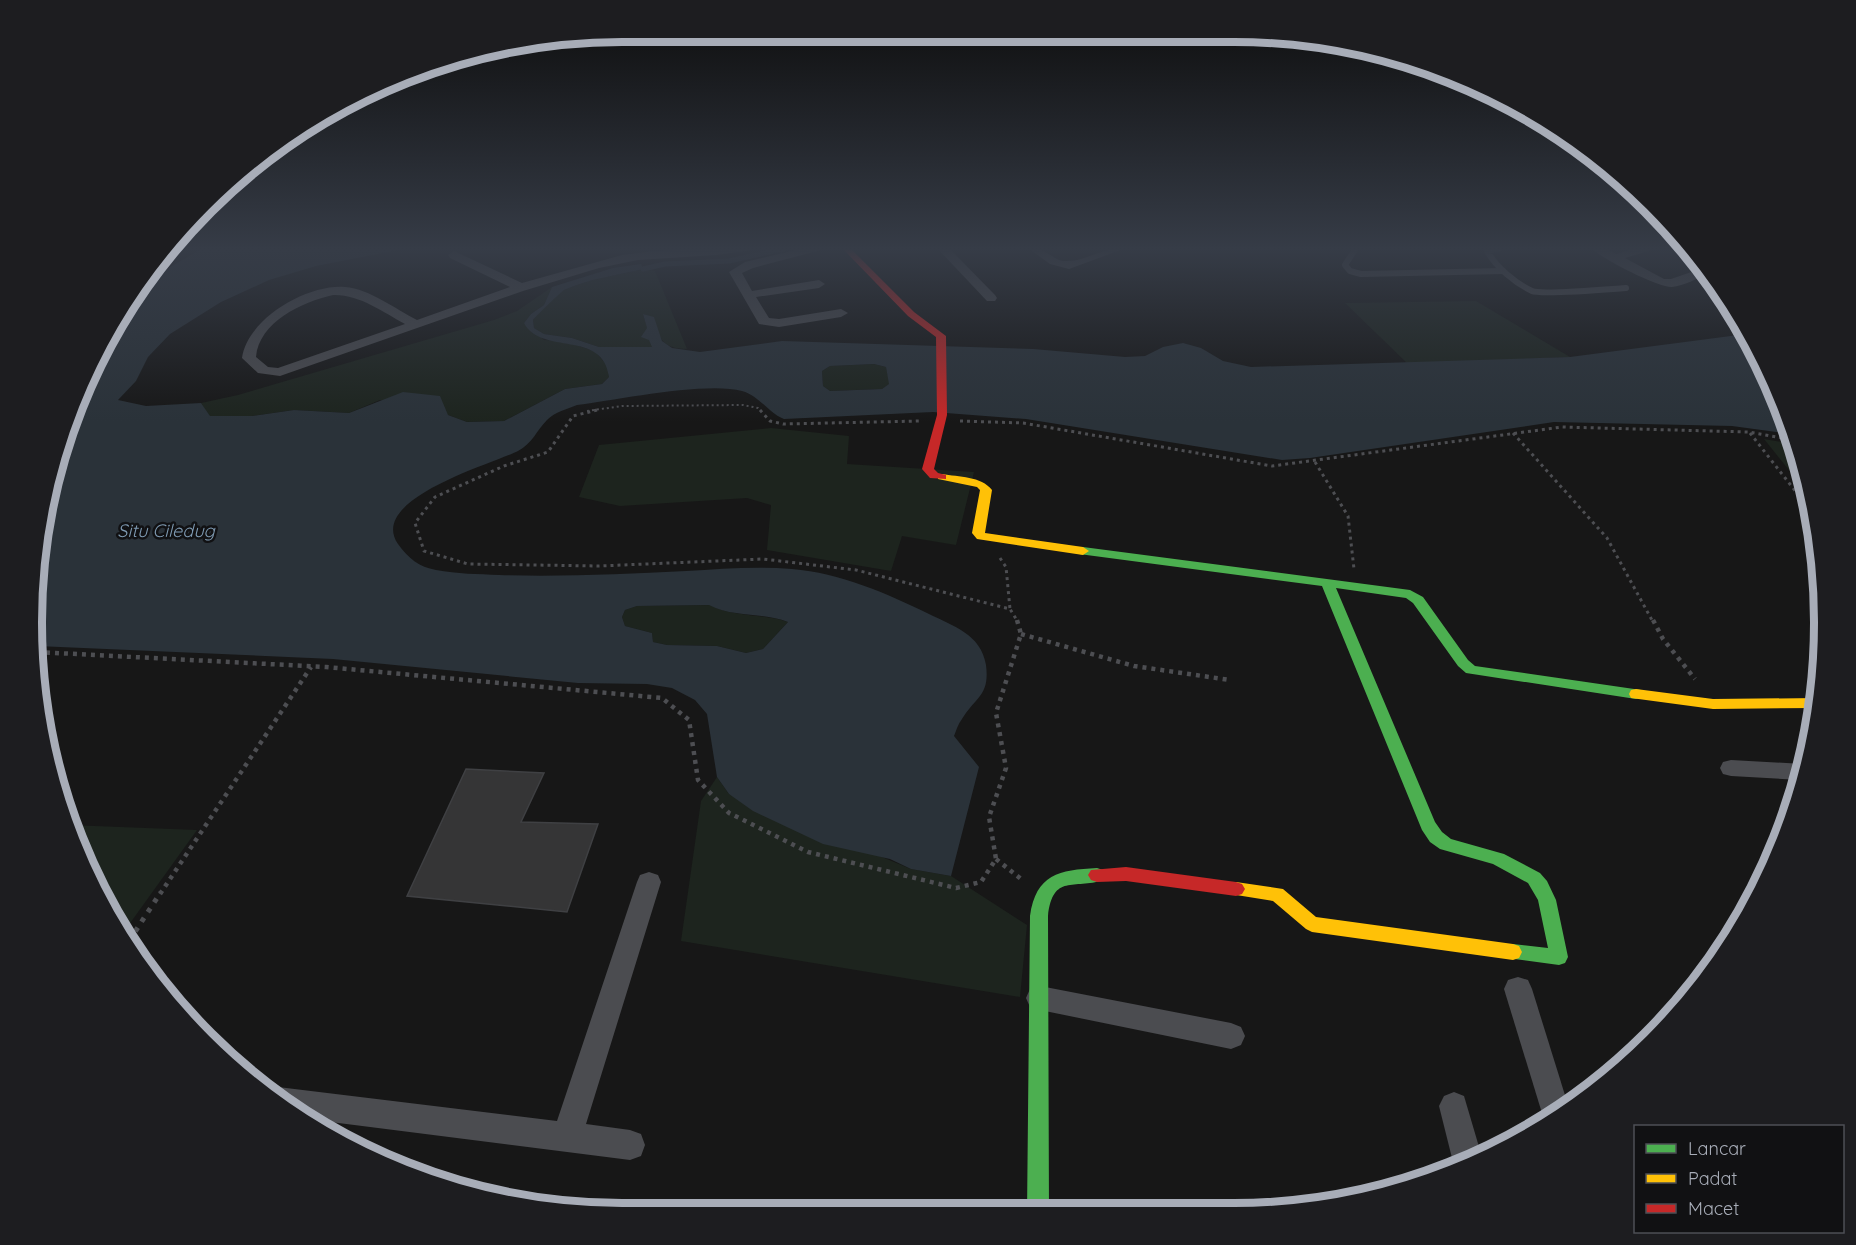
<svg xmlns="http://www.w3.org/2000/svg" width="1856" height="1245" font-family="Quicksand,sans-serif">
<rect width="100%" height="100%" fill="#171717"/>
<g fill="#1d241e">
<path d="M 643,269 L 655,271 L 687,349 C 661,348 661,340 654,318 L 643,314 L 653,347 L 599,347 L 572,338 L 544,334 L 534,328 L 533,320 C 536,316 560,291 564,290 C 588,279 618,275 643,269 Z"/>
<polygon points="552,287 544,305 531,314 524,323 544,340 563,341 595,351 608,367 609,377 602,384 565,389 504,421 467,422 448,415 380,400 349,413 294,410 252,416 209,416 201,403 238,395 494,320 517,311"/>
<polygon points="1476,301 1570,357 1408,364 1345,303"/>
<polygon points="874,364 886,367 890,384 882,389 830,391 823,386 822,371 830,366"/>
<polygon points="771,428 849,436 847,464 974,472 956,545 902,536 891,571 767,550 771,505 747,498 620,506 579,497 599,445"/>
<polygon points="1764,439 1794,444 1809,495"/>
<path d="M 710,605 C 734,618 763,613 788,622 L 763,649 L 746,653 L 717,646 L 667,645 L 653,642 L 652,633 L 625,626 L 622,617 L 625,610 L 637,606 Z"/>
<polygon points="717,777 729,794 911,869 951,876 1027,925 1020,997 681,941 701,801"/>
<path d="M 69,825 L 197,830 L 123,933 C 99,902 81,862 69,825 Z"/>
</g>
<path fill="#2a3239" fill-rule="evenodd" d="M 203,248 L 408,248 L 316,266 L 269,280 L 221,302 L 170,334 L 148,357 L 136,381 L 118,400 L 146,406 L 201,403 L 210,416 L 252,416 L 294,410 L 349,413 L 403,392 L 440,396 L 448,415 L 467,422 L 504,421 L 565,389 L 602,384 L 609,377 C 603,329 541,356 524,323 L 531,314 L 544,305 L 552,287 L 613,268 L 641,264 L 643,269 C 618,275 588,279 564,290 C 561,292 536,316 533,320 L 534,328 L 544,334 L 572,338 L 599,347 L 652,347 L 649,340 L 641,337 L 647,328 L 643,314 L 654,317 L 662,341 L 672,348 L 700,352 L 782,341 L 1033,349 L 1125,357 L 1145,356 L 1163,347 L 1183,343 L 1201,348 L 1223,361 L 1251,367 L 1570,357 L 1746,334 L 1779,396 L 1791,434 L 1732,426 L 1554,422 L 1310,458 L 1282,460 L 1026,419 L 933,412 L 784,419 C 768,413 760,396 742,391 C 707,381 616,400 577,405 C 567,409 555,412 547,420 C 537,430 532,444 518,451 C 492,464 367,499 398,544 C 408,558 419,567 436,570 C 457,574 478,574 499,575 C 561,577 624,574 686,571 C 721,569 757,566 792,569 C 840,573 886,593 929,614 C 953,626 981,634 986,665 C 990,696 975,697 962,719 C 958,724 956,731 954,736 L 979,767 L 951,876 L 911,869 L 890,859 L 823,844 L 753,811 L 729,794 L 717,777 L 707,714 L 695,700 L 672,688 L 647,684 L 578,683 L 333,659 L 37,646 L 33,584 L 43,507 L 76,397 L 141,284 ZM 874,364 L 886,367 L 889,384 L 882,389 L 830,391 L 823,386 L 822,371 L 830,366 ZM 709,605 C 734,618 763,612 788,622 L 763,649 L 746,653 L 717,646 L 667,645 L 653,642 L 652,633 L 625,626 L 622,617 L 625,610 L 637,606 Z"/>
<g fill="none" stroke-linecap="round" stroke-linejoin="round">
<polyline stroke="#2a3239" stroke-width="5" points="643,269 665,264 729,261 787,248"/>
</g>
<polygon fill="#353536" stroke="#3f4043" stroke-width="1.5" points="466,769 544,773 521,822 598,824 567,912 407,896"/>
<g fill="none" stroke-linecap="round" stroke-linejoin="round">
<polyline stroke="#4d4e52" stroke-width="2" stroke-dasharray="2 3" stroke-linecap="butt" points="587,411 622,406 743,405 758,408 761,411"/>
<g stroke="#4d4e52" stroke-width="3" stroke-dasharray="3 4" stroke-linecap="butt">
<polyline points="597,410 573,416 548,452 504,466 435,497 415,523 424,551 468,564 599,566 763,559 856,570 1010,609 1018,622"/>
<polyline points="760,410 770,421 783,424 920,421"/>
<polyline points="960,421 1023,423 1272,466 1562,427 1749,432 1793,440"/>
<polyline points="1513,433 1607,538 1653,622"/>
<polyline points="1750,433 1814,515"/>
<polyline points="1315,462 1348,516 1354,569"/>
<polyline points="1000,558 1006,567 1010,609"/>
</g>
<g stroke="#4d4e52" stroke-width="4.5" stroke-dasharray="4 5" stroke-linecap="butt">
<polyline points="1653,620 1663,639 1695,679"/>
<polyline points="1021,634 1134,666 1230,680"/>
<polyline points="37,652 326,667 662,698 689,720 698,780 729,813 808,852 956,888 981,882 996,859 989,817 1006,768 996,713 1021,634 1017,620"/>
<polyline points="996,859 1021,879"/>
<polyline points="160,894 311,667"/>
</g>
<polyline stroke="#4d4e52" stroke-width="5" stroke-dasharray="4.5 7" stroke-linecap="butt" points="129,941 161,892"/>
<g stroke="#4b4c50" stroke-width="6">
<polyline points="1356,248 1345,265 1350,271 1361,274 1503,271"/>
<path d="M 1500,248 L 1487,251 C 1496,267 1515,283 1532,291 C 1541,295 1611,289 1626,288"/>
</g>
<g fill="#4b4c50" fill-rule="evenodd">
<path d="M 723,248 L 754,248 L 752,250 L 716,255 L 638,260 L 599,268 L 523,291 L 280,376 L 258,373 L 242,358 C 247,319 307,284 345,287 C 370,289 395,309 417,320 L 510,287 L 450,258 L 448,255 L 454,251 L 522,283 L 622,255 L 654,251 ZM 333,295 C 359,294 383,312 405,324 L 278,368 L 268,367 L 256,357 C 259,322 302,302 333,295 Z"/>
<polygon points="804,248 823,248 821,250 753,268 742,273 752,291 819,280 825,284 819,288 756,297 769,318 779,319 841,309 848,313 841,317 779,327 759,324 729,272 745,262"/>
<polygon points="937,248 949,248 995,295 997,298 995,301 987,301"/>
<path d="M 1028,248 C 1049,247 1052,262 1067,261 C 1087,261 1102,247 1126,248 L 1069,269 L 1050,264 Z"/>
<path d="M 1591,248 L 1605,248 L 1616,254 L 1636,248 L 1654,248 L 1652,250 L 1625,258 L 1664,279 L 1671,279 L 1703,268 L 1709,274 C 1697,278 1684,286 1672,287 C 1658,288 1601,258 1591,248 Z"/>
<polygon points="1731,760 1803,764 1805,764 1800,780 1731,776 1723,774 1720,768 1723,762"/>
<polygon points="649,872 658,875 661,882 586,1124 630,1130 641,1134 645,1145 641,1156 630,1160 307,1119 266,1094 278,1087 557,1121 637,882 640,875"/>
<polygon points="1518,977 1528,980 1532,989 1569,1108 1545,1123 1504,989 1508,980"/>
<polygon points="1040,986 1231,1023 1241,1027 1245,1036 1241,1045 1231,1049 1040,1010 1030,1007 1026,998 1030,989"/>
<polygon points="1454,1092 1464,1096 1482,1157 1455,1170 1439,1106 1444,1096"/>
</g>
<g fill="#4caf50" fill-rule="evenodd">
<polygon points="1083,547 1410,590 1423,597 1468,660 1475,666 1641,690 1643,694 1641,698 1636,699 1466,673 1458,666 1413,603 1406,598 1336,588 1435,822 1442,832 1451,839 1504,854 1540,873 1547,881 1556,900 1568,957 1565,963 1559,965 1507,958 1504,952 1507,946 1513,944 1548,948 1538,900 1528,883 1493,864 1440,849 1430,842 1422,830 1322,586 1079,554 1077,551"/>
<path d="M 1097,868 L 1103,870 L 1106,875 L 1103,880 C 1074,890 1053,873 1048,916 L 1049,1214 L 1027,1214 L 1030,916 C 1036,874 1059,870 1097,868 Z"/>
</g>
<g fill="#ffc107" fill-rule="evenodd">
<path d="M 942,474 C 959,477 981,476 992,490 L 985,533 L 1083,547 L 1089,551 L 1083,555 L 977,539 L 972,533 L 980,490 L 977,487 L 938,479 L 938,475 Z"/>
<polygon points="1636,689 1713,699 1817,698 1816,708 1713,709 1631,698 1629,694 1631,690"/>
<polygon points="1236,882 1283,889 1316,917 1513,944 1519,946 1522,952 1519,958 1513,960 1312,932 1306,929 1273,901 1230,894 1227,889 1230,884"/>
</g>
<g fill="#c62828" fill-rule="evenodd">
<polygon points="842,248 850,248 914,312 946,336 947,415 934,469 938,473 946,475 946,479 930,478 922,469 937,415 936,337 908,316"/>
<polygon points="1126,867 1236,882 1242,884 1245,889 1242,894 1236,896 1126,881 1097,882 1091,880 1088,875 1091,870"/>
</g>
</g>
<linearGradient id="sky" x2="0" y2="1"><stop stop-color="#0d0d0d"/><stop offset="0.59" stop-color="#363c47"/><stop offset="1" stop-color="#363c47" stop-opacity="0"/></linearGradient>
<rect width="1856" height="422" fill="url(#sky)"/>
<g text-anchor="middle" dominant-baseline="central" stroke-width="5" stroke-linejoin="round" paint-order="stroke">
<g font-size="18" font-style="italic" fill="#7f9bb3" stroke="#111113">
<text x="166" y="530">Situ Ciledug</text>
</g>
</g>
<path d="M0 0H1856V1245H0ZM622 42H1234A580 580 0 0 1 1814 622V623A580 580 0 0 1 1234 1203H622A580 580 0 0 1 42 623V622A580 580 0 0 1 622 42Z" fill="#1d1d20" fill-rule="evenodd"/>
<path fill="none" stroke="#a8adb8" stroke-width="8" d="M622 42H1234A580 580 0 0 1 1814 622V623A580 580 0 0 1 1234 1203H622A580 580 0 0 1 42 623V622A580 580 0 0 1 622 42Z"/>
<rect x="1634" y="1125" width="210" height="108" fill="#111113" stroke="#4d4f55" stroke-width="1.5"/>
<rect x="1646" y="1144" width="30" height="9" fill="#4caf50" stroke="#4d4f55" stroke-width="1.5"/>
<text x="1688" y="1155" font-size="18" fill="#a8adb8">Lancar</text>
<rect x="1646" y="1174" width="30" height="9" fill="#ffc107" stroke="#4d4f55" stroke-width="1.5"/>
<text x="1688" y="1185" font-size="18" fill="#a8adb8">Padat</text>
<rect x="1646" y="1204" width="30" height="9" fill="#c62828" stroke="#4d4f55" stroke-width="1.5"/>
<text x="1688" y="1215" font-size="18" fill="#a8adb8">Macet</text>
</svg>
